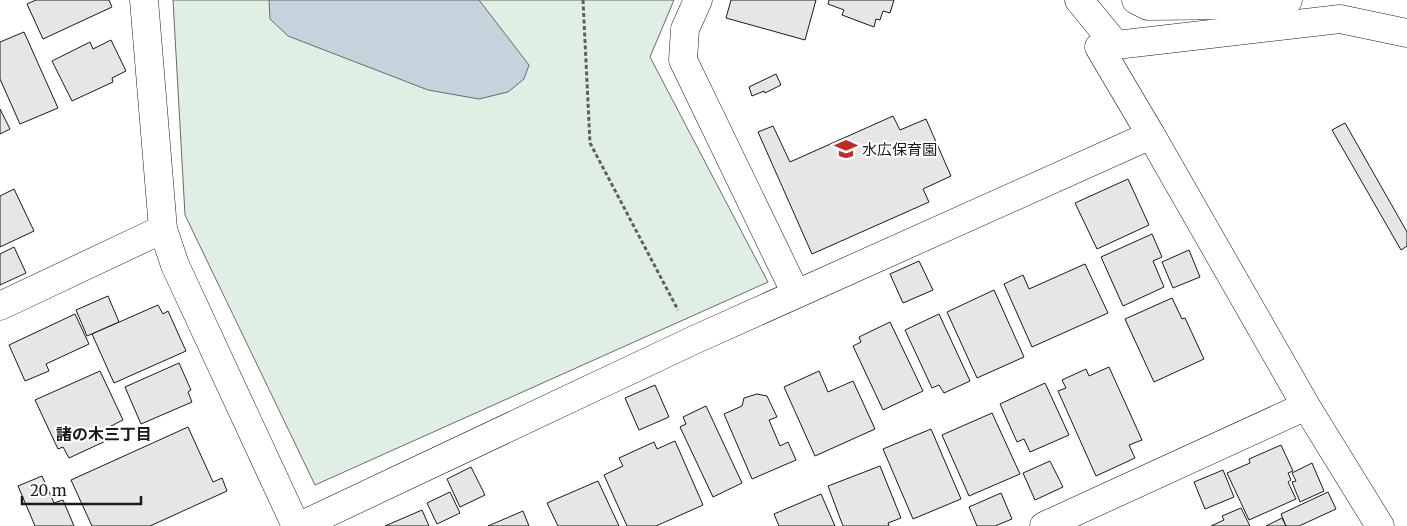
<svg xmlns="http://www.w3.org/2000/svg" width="1407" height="526" font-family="Merriweather,'Noto Sans JP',serif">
<rect width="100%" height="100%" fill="#fff"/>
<polygon fill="#e0efe3" stroke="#6a6a6a" points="173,0 674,0 650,57 768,282 315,485 185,215"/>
<polygon fill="#c6d2dc" stroke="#6a6a6a" points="269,0 479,0 529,65 524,79 508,92 479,99 428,90 288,36 270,19"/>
<g fill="#e6e6e6" stroke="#1a1a1a">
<polygon points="36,0 109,0 112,7 43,39 27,4"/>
<polygon points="731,0 816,0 805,40 726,18"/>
<polygon points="829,0 894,0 890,13 883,11 880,20 876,19 874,27 842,15 844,10 828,4"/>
<polygon points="24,32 58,108 20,124 0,79 0,42"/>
<polygon points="111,40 126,71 112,78 113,82 72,101 52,61 90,42 93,49"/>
<polygon points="776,74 781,85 765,93 764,91 752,96 749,87"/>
<polygon points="0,109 10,129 0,134"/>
<polygon points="893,116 900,130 926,119 951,176 923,189 929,202 812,254 758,132 773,126 790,162"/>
<polygon points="1345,123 1407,232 1407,246 1401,250 1332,130"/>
<polygon points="1128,179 1149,225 1097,249 1075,203"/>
<polygon points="14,189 34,231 0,247 0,196"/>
<polygon points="1152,234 1162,257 1153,261 1164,287 1123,306 1101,257"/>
<polygon points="14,247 26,273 0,285 0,254"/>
<polygon points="1189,250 1200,277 1173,288 1162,262"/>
<polygon points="919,261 933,290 903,303 890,274"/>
<polygon points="1085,264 1108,313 1032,347 1004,284 1023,275 1029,289"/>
<polygon points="994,290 1024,357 977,378 947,312"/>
<polygon points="108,296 119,322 87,336 76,310"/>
<polygon points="1172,298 1182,319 1185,318 1204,359 1154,382 1125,319"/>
<polygon points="158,305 163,314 168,311 186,351 114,383 92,334"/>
<polygon points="75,314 89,344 46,364 49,371 25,381 9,345"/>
<polygon points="939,314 970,381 944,393 939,385 932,388 905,330"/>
<polygon points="890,322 923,391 883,410 853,346 861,342 859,337"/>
<polygon points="179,363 191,390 188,392 192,402 141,424 125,387"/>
<polygon points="1109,367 1142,440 1129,445 1135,458 1096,476 1058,391 1066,388 1062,380 1086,369 1089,376"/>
<polygon points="100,371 123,420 105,429 110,439 69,458 63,447 58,449 35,400"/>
<polygon points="819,371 828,392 853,381 875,429 815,456 784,387"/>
<polygon points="1045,383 1069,435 1030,452 1024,439 1017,442 1000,404"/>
<polygon points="655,385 669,417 639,430 625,398"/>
<polygon points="757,394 767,396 777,417 769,420 780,446 788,442 796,460 752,479 724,414 742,406 744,398"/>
<polygon points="706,406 742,483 713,497 680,427 686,424 683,417"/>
<polygon points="992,413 1020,474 969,496 942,435"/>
<polygon points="188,427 213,482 222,478 227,491 150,526 92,526 71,480"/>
<polygon points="931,429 961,499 913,519 883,449"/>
<polygon points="675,441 703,505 656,526 627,526 604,475 623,466 619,458 654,442 657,449"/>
<polygon points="1281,445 1293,471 1288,473 1291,480 1288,482 1296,499 1249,520 1227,473 1250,463 1249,459"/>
<polygon points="1050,461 1063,487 1035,500 1023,473"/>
<polygon points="1312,463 1324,491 1300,502 1292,482 1296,481 1292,473"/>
<polygon points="880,466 901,518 888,523 889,526 843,526 828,486"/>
<polygon points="471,467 485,495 460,507 447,479"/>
<polygon points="1223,470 1234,497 1205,509 1194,482"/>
<polygon points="42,476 54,503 63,500 74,526 35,526 18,486"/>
<polygon points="598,481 619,526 558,526 547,503"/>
<polygon points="450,492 460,513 437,524 427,503"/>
<polygon points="1328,492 1336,509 1299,526 1286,526 1281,514"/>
<polygon points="1001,493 1012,519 995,526 977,526 969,507"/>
<polygon points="821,494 835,526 779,526 774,514"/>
<polygon points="1241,508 1250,526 1211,526 1224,520 1222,516"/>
<polygon points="422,510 429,526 385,526"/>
<polygon points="523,511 529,526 488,526"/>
<polygon points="1282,518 1286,526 1266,526"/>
</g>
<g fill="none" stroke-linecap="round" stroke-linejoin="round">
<defs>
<g id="minor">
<polyline points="144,0 163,229 175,265 296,526"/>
<polyline points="698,0 685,29 683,60 796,294"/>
<polyline points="1079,0 1116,45"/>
<polyline points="1136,0 1148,6 1247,5 1288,0"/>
<polyline points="1151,135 1099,47 1340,19 1407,33"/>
<polyline points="0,306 163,229"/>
<polyline points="300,526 694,340 1151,135 1306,406 1380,526"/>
<polyline points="1044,526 1306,406"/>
</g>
</defs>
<use href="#minor" stroke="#1a1a1a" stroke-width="29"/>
<polyline stroke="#5f5f5f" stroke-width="3" stroke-dasharray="4 2.5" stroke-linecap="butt" points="583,0 590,143 678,310"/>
<use href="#minor" stroke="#fff" stroke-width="28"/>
</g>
<defs>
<symbol id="school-bare" viewBox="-9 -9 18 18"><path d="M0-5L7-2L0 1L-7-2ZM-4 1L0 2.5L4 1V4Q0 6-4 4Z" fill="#c62828" stroke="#fff" stroke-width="2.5" paint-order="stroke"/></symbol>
</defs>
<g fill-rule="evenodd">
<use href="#school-bare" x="830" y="133" width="32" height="32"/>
</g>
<g text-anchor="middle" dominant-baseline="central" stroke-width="4" stroke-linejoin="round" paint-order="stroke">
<g font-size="15" fill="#1a1a1a" stroke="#fff" text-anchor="start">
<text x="862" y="149">水広保育園</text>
</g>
<g font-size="16" font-weight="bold" fill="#1a1a1a" stroke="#fff">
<text x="104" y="434">諸の木三丁目</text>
</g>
</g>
<path d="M22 496v8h119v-8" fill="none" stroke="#1a1a1a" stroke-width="2.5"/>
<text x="30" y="496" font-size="15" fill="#1a1a1a" stroke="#ffffff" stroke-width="4" paint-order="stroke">20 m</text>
</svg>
